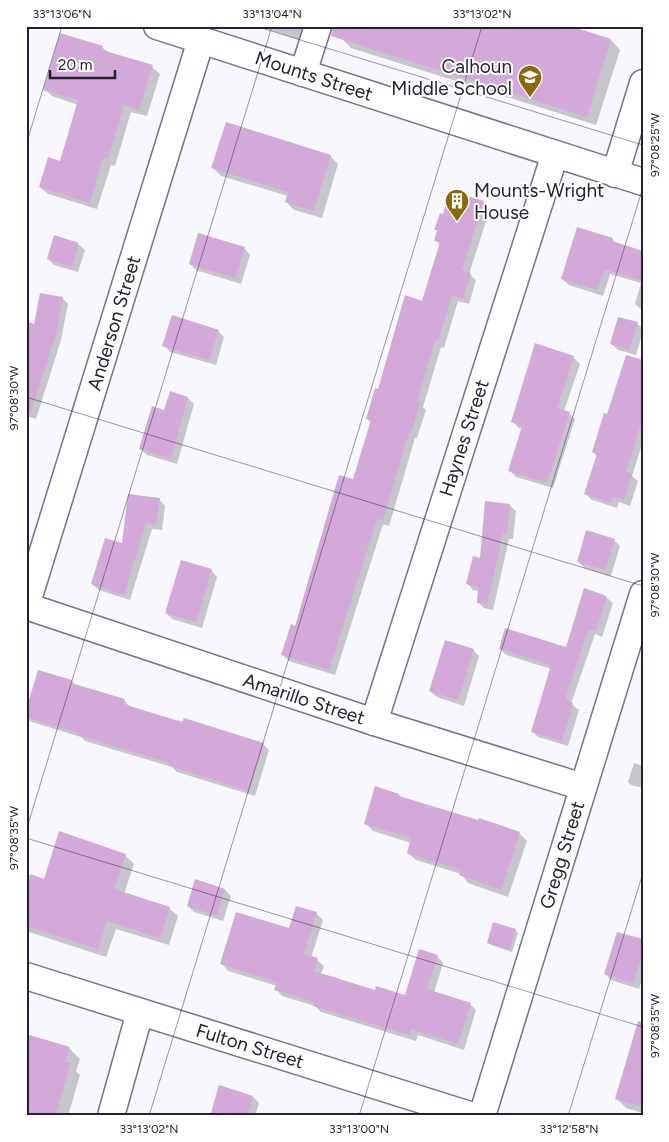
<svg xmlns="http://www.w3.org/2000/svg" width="669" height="1142" font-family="Figtree,sans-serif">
<rect width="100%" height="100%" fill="#f8f7fe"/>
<g fill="#0003">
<polygon points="259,26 307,26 302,41"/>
<polygon points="566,26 611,40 620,50 596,125 351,48 342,39"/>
<polygon points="102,47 109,53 152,67 160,74 147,116 131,112 115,166 111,165 97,209 48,194 40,187 60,163 78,105 52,96 44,89"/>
<polygon points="330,156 338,164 322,218 294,210 286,202 288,196 221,176 213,168"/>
<polygon points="483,202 490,209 469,274 476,280 469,304 458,301 444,348 441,347 423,407 426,410 417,438 415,438 389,526 383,524 335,675 289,661 283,655 296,627 354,480 371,423 367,419 379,391 422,302 440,245 436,240 438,232 436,229"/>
<polygon points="612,239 618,245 643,252 643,311 635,304 641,283 610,274 603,296 569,285 562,279"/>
<polygon points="78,244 85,250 78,272 54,265 48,259"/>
<polygon points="244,248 250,255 241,284 196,270 190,264"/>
<polygon points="62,298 68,304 61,340 36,419 26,416 26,322 35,325"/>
<polygon points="637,324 643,329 643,331 636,355 618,350 611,343"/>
<polygon points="218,331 224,337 216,365 170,352 164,345"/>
<polygon points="536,345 574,358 580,364 564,411 569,413 575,419 553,488 516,477 510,471 522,429 519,428 513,422"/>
<polygon points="643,361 643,441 632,476 638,481 630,506 619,502 617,508 592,500 586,494 597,456 593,452"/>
<polygon points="188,398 194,404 177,464 147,455 140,449"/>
<polygon points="159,499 165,506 162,530 152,529 130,600 99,590 92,584"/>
<polygon points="509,505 516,511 513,539 509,539 493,610 484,608 478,602 479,591 473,590 467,583"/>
<polygon points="614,540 620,546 611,576 584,568 578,561"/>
<polygon points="211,570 217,577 202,628 172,619 166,613"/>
<polygon points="606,597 613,603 602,637 595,634 571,704 579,710 568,746 538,737 532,731 551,669 506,655 500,649 567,648"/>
<polygon points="473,650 479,656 464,706 437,697 430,691"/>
<polygon points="39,671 72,681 77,686 124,700 130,707 183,724 263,744 269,750 255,796 177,772 172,767 85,741 81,737 32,722 26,717"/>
<polygon points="634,763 643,766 643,788 631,785 628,782"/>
<polygon points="399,795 402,798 519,833 527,841 508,897 468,883 461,874 416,860 408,853 411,843 373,831 365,823"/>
<polygon points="60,833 126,856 134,864 124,894 169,908 178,916 169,945 116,929 106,957 26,931 26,874 44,880"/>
<polygon points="225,890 231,896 223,921 194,912 188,906"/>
<polygon points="316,913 323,920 311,958 317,960 324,966 321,974 376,991 406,996 437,956 443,963 434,993 470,1004 476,1010 464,1050 418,1035 416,1041 321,1012 315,1006 282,996 276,989 277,986 228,971 222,964 289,930"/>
<polygon points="515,930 518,933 512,952 491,945 488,942"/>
<polygon points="643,941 643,976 639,989 611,980 605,974"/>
<polygon points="69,1048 80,1059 76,1071 80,1075 68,1116 26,1116"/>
<polygon points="643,1051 643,1113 626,1108 616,1098"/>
<polygon points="253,1097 259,1103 255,1116 211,1116"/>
</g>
<g fill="#d2a9d9">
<polygon points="333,26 570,26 611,39 587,117 331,36"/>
<polygon points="60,33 103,46 102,50 153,65 139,110 124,105 108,159 103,158 90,203 39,187 48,157 60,161 78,100 43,90"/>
<polygon points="226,122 331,155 314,211 285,202 288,192 211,168"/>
<polygon points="450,191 484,201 462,270 471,273 463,299 452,295 438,342 435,341 417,401 420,402 411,433 409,432 383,520 377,519 329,670 281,655 291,624 295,626 339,475 353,479 371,420 366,419 375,388 378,389 405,295 422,301 440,242 434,241 437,230 434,230 440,213 443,214"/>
<polygon points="577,227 613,238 612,241 643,251 643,281 604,269 597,290 561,279"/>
<polygon points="198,233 245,247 235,278 189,264"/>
<polygon points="54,235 79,243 72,267 47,259"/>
<polygon points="40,293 63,297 56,334 30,414 26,413 26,321 34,324"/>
<polygon points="172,315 219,330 209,360 162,346"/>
<polygon points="618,317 638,322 629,350 610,344"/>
<polygon points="535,343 574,356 557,408 570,412 547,483 508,471 522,426 511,422"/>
<polygon points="626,355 643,360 643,417 626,472 632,474 624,500 613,497 611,503 584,494 597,454 592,452 604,413 607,414"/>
<polygon points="170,391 188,397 171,459 139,449 152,406 164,410"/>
<polygon points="128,494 160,498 156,525 146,523 124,595 91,584 105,538 122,543"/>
<polygon points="485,501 510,504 507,534 503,533 487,604 477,603 478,587 466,584 473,556 480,558"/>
<polygon points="586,530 615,539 605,570 577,562"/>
<polygon points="181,560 212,569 196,622 165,613"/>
<polygon points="584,588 607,596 596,631 588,629 565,700 573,703 562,741 531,732 551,665 499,649 505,628 566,647"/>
<polygon points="445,640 474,649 458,700 429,691"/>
<polygon points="38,670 72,680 71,683 125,699 123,704 182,722 184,718 264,743 249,791 169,766 170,763 77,735 78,733 26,717 26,710"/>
<polygon points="375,786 399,794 399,796 478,820 479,818 520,832 501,890 459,875 461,870 407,853 411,838 364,824"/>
<polygon points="59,831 126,854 114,889 170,907 160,938 107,921 98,949 26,926 26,888 31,874 44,879"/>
<polygon points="195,879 225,889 217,916 187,906"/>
<polygon points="296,906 317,912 304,954 318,958 314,971 375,990 376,986 405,995 419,949 438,955 427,989 471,1003 458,1044 411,1029 409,1035 313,1006 314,1002 274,990 277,982 220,964 236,912 289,928"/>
<polygon points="493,922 516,929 509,950 487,943"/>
<polygon points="617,932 643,939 643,951 633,983 604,974"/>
<polygon points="638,1021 643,1022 643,1107 615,1099"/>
<polygon points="26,1034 70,1047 65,1062 71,1063 55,1116 26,1116"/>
<polygon points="219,1085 253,1096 247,1116 210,1116"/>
</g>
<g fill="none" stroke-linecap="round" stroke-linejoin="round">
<defs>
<g id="minor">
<polyline points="157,26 643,182"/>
<polyline points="303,73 318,26"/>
<polyline points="615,174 643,83"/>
<polyline points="26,606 201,40"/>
<polyline points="26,606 374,722 583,787"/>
<polyline points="374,722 555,154"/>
<polyline points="26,976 473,1116"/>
<polyline points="111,1116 140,1012"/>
<polyline points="482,1116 643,594"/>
</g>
</defs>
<use href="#minor" stroke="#75718e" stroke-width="29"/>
<use href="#minor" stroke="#fff" stroke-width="26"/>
</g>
<path fill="none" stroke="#24222e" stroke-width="1" stroke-opacity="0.45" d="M 255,26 L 643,145M 26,145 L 62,26M 26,397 L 643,586M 26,831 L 272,26M 26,838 L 643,1027M 149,1116 L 482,26M 359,1116 L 643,187M 568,1116 L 643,873"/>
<defs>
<symbol id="school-pin" viewBox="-11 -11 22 30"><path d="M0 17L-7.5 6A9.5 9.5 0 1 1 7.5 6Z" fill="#8e670b" stroke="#fff"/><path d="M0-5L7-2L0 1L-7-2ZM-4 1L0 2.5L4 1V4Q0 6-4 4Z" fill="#fff"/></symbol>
<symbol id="building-pin" viewBox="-11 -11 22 30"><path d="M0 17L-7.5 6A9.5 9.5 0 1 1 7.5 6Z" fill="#8e670b" stroke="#fff"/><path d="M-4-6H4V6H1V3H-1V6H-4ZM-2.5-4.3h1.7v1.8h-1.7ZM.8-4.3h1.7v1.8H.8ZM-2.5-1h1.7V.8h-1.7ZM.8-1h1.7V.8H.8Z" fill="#fff"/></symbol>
</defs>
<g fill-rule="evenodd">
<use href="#school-pin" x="516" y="63" width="28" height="38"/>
<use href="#building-pin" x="443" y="187" width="28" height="38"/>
</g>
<g text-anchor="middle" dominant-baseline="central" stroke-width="4" stroke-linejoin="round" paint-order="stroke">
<g font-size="19" fill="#24222e" stroke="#fff" text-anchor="end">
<text x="512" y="66">Calhoun<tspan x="512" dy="22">Middle School</tspan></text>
<text x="474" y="190" text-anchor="start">Mounts-Wright<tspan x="474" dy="22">House</tspan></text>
</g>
<g font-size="19" fill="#24222e" stroke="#fff">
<text transform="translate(314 76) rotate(18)">Mounts Street</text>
<text transform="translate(114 323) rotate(-73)">Anderson Street</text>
<text transform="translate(464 438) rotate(-72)">Haynes Street</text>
<text transform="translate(304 699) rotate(18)">Amarillo Street</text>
<text transform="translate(562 855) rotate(-73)">Gregg Street</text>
<text transform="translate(250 1046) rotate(17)">Fulton Street</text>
</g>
</g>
<rect width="669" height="1142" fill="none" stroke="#ffffff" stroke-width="55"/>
<path d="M50 70v8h65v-8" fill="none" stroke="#24222e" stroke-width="2.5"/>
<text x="58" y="70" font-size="15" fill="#24222e" stroke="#ffffff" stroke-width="4" paint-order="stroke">20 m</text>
<rect x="28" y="28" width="614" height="1086" fill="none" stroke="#24222e" stroke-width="2"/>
<g font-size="12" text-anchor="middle" fill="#24222e">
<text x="62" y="18">33°13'06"N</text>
<text x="272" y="18">33°13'04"N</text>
<text x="482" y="18">33°13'02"N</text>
<text transform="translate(655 145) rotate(-90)" y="4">97°08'25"W</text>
<text transform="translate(14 398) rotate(-90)" y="4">97°08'30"W</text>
<text transform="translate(655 585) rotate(-90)" y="4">97°08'30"W</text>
<text transform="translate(14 838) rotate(-90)" y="4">97°08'35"W</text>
<text transform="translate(655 1026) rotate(-90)" y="4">97°08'35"W</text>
<text x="149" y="1133">33°13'02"N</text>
<text x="359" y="1133">33°13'00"N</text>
<text x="569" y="1133">33°12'58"N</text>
</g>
</svg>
